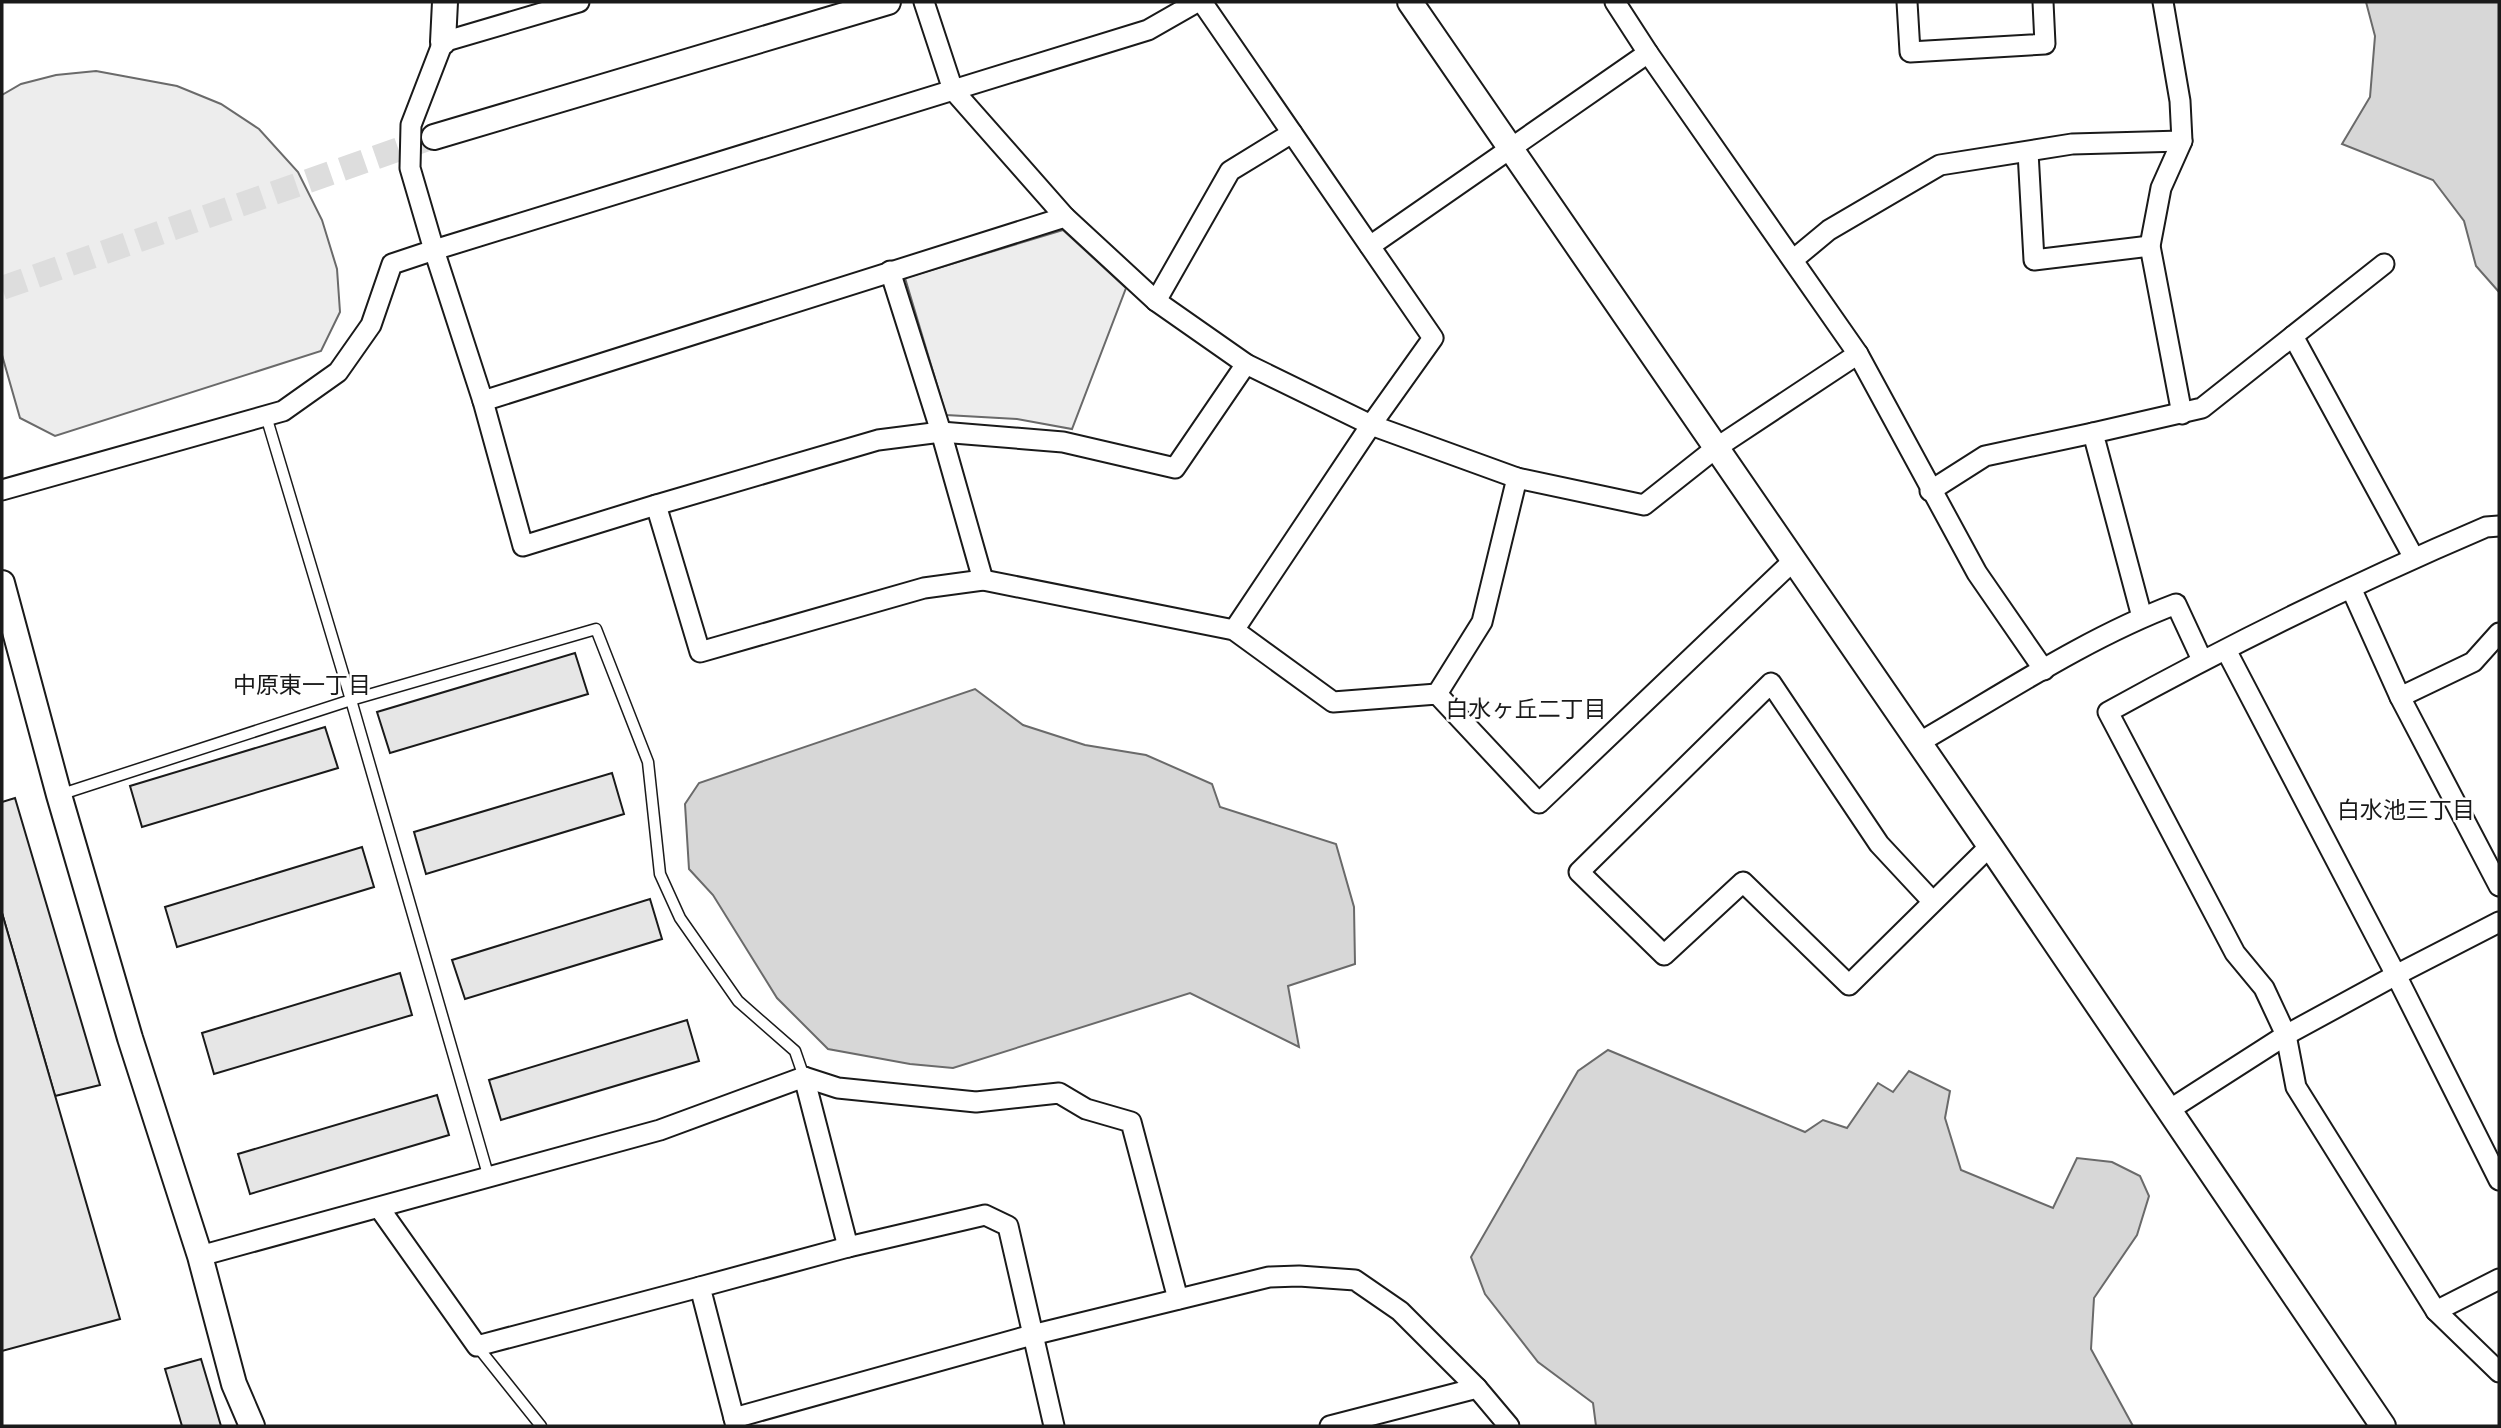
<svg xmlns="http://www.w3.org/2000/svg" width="2501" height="1428" font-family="'Noto Serif','Noto Sans JP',serif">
<rect width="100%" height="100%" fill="#fff"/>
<g fill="#ededed" stroke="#6a6a6a" stroke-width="2">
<polygon points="96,71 177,86 221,104 259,129 298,172 322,220 337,269 340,312 321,351 55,436 20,418 2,355 2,95 21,84 56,75"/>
<polygon points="1063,230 1126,288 1072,429 1017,419 946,415 905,278"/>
</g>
<g fill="#d7d7d7" stroke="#6a6a6a" stroke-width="2">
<polygon points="2366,2 2499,2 2499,292 2476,266 2464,221 2433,180 2342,144 2370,97 2375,36"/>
<polygon points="975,689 1023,725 1085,745 1146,755 1212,784 1220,807 1336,844 1354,907 1355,964 1288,986 1299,1047 1190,993 953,1068 910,1064 828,1049 777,998 713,895 689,869 685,804 699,783"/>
<polygon points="1608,1050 1805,1132 1823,1120 1847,1128 1878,1083 1893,1092 1909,1071 1950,1091 1945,1118 1961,1170 2053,1208 2077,1158 2112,1162 2140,1176 2149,1196 2137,1235 2094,1298 2091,1349 2133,1426 1596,1426 1593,1403 1538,1362 1485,1294 1471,1257 1578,1071"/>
</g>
<g fill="#e6e6e6" stroke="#1a1a1a" stroke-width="2">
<polygon points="575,653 588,694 390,753 377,712"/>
<polygon points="325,727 338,768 142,827 130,786"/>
<polygon points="612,773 624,814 426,874 414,832"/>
<polygon points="15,798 100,1085 55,1096 2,913 2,802"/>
<polygon points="362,847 374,887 177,947 165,907"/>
<polygon points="650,899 662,939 465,999 452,960"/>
<polygon points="2,913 120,1319 2,1351"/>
<polygon points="400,973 412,1015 214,1074 202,1033"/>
<polygon points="687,1020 699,1061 501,1120 489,1080"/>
<polygon points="437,1095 449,1135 250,1194 238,1154"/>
<polygon points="201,1359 221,1426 182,1426 165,1369"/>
</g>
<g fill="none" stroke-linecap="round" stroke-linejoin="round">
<polyline stroke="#ddd" stroke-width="24" stroke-dasharray="24 12" stroke-linecap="butt" points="2,288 434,137"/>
<defs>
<g id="service">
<polyline points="266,416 351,700 489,1178"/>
<polyline points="59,795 351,700 596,629 648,762 660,874 680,918 738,1001 795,1051 804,1077"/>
<polyline points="477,1346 541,1426"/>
</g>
<g id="minor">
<polyline points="924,2 953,90 1065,217"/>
<polyline points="1202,2 1433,338 1371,425 1234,630"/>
<polyline points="1615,2 1648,53 1858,354 1977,573 2044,670"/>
<polyline points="1907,2 1910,52 2045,44 2043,2"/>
<polyline points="2163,2 2180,101 2182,141 2161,188 2150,246 2182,414"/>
<polyline points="2028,152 2034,260 2150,246"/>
<polyline points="1370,246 1648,53"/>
<polyline points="1794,259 1829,230 1940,165 2072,144 2182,141"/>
<polyline points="890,271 941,432 983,580"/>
<polyline points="1156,301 1230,171 1292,133"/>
<polyline points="2293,336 2384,264"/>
<polyline points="1246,364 1175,468 1063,442 941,432 878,440 656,505 700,652 924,588 983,580 1234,630 1333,702 1437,694 1539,803 1793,561"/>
<polyline points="483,401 1065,217 1156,301 1246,364 1371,425 1517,478 1644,505 1716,448 1858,354"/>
<polyline points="2,490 283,411 338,372 371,325 392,264 434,250 410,168 411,125 443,42 579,2"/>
<polyline points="1930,491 1985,456 2093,433"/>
<polyline points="656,505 523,546 483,401 434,250 1148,30 1197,2"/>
<path d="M 2499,526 L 2486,527 C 2357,582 2231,644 2108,712 L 2235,953 L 2264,988 L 2286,1035 L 2296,1087 L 2436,1311 L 2499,1372"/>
<polyline points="2351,588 2400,697 2499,886"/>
<polyline points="2142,617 2093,433 2202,408 2293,336 2414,558"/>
<polyline points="2226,650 2396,975 2499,1180"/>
<polyline points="1437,694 1482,622 1517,478"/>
<polyline points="2400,697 2473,662 2499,633"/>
<path d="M 1920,742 C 2003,694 2086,638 2176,604 L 2202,660"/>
<polyline points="1933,902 1879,844 1771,683 1579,872 1664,955 1743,882 1849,985 1990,846"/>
<polyline points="804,1077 838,1088 976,1102 1059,1093 1086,1109 1131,1122 1178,1299"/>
<polyline points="2169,1110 2286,1035 2396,975 2499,922"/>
<polyline points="380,1209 477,1346 700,1287"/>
<polyline points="200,1256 660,1130 804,1077 848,1247 985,1215 1008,1226 1054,1426"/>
<polyline points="2436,1311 2499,1279"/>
<polyline points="734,1418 1032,1335 1269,1277 1299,1276 1355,1280 1400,1311 1477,1388"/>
<polyline points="736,1426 700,1287 848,1247"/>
<polyline points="1330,1426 1477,1388 1509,1426"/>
</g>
<g id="tertiary">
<polyline points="1410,2 1990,846 2383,1426"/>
<polyline points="443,42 445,2"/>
<polyline points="434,137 888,2"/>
<polyline points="2,583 59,795 130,1038 200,1256 234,1384 252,1426"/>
</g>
</defs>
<use href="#service" stroke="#1a1a1a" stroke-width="13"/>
<use href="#minor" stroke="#1a1a1a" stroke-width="23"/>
<use href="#tertiary" stroke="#1a1a1a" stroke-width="28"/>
<use href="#service" stroke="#fff" stroke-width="10"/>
<use href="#minor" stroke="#fff" stroke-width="19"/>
<use href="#tertiary" stroke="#fff" stroke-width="24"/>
</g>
<g text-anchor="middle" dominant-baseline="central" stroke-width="5" stroke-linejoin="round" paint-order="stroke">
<g font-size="23" fill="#1a1a1a" stroke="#fff">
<text x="302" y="684">中原東一丁目</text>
<text x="1526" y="708">白水ヶ丘二丁目</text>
<text x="2406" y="809">白水池三丁目</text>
</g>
</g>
<rect width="2501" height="1428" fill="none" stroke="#1a1a1a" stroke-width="7"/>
</svg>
